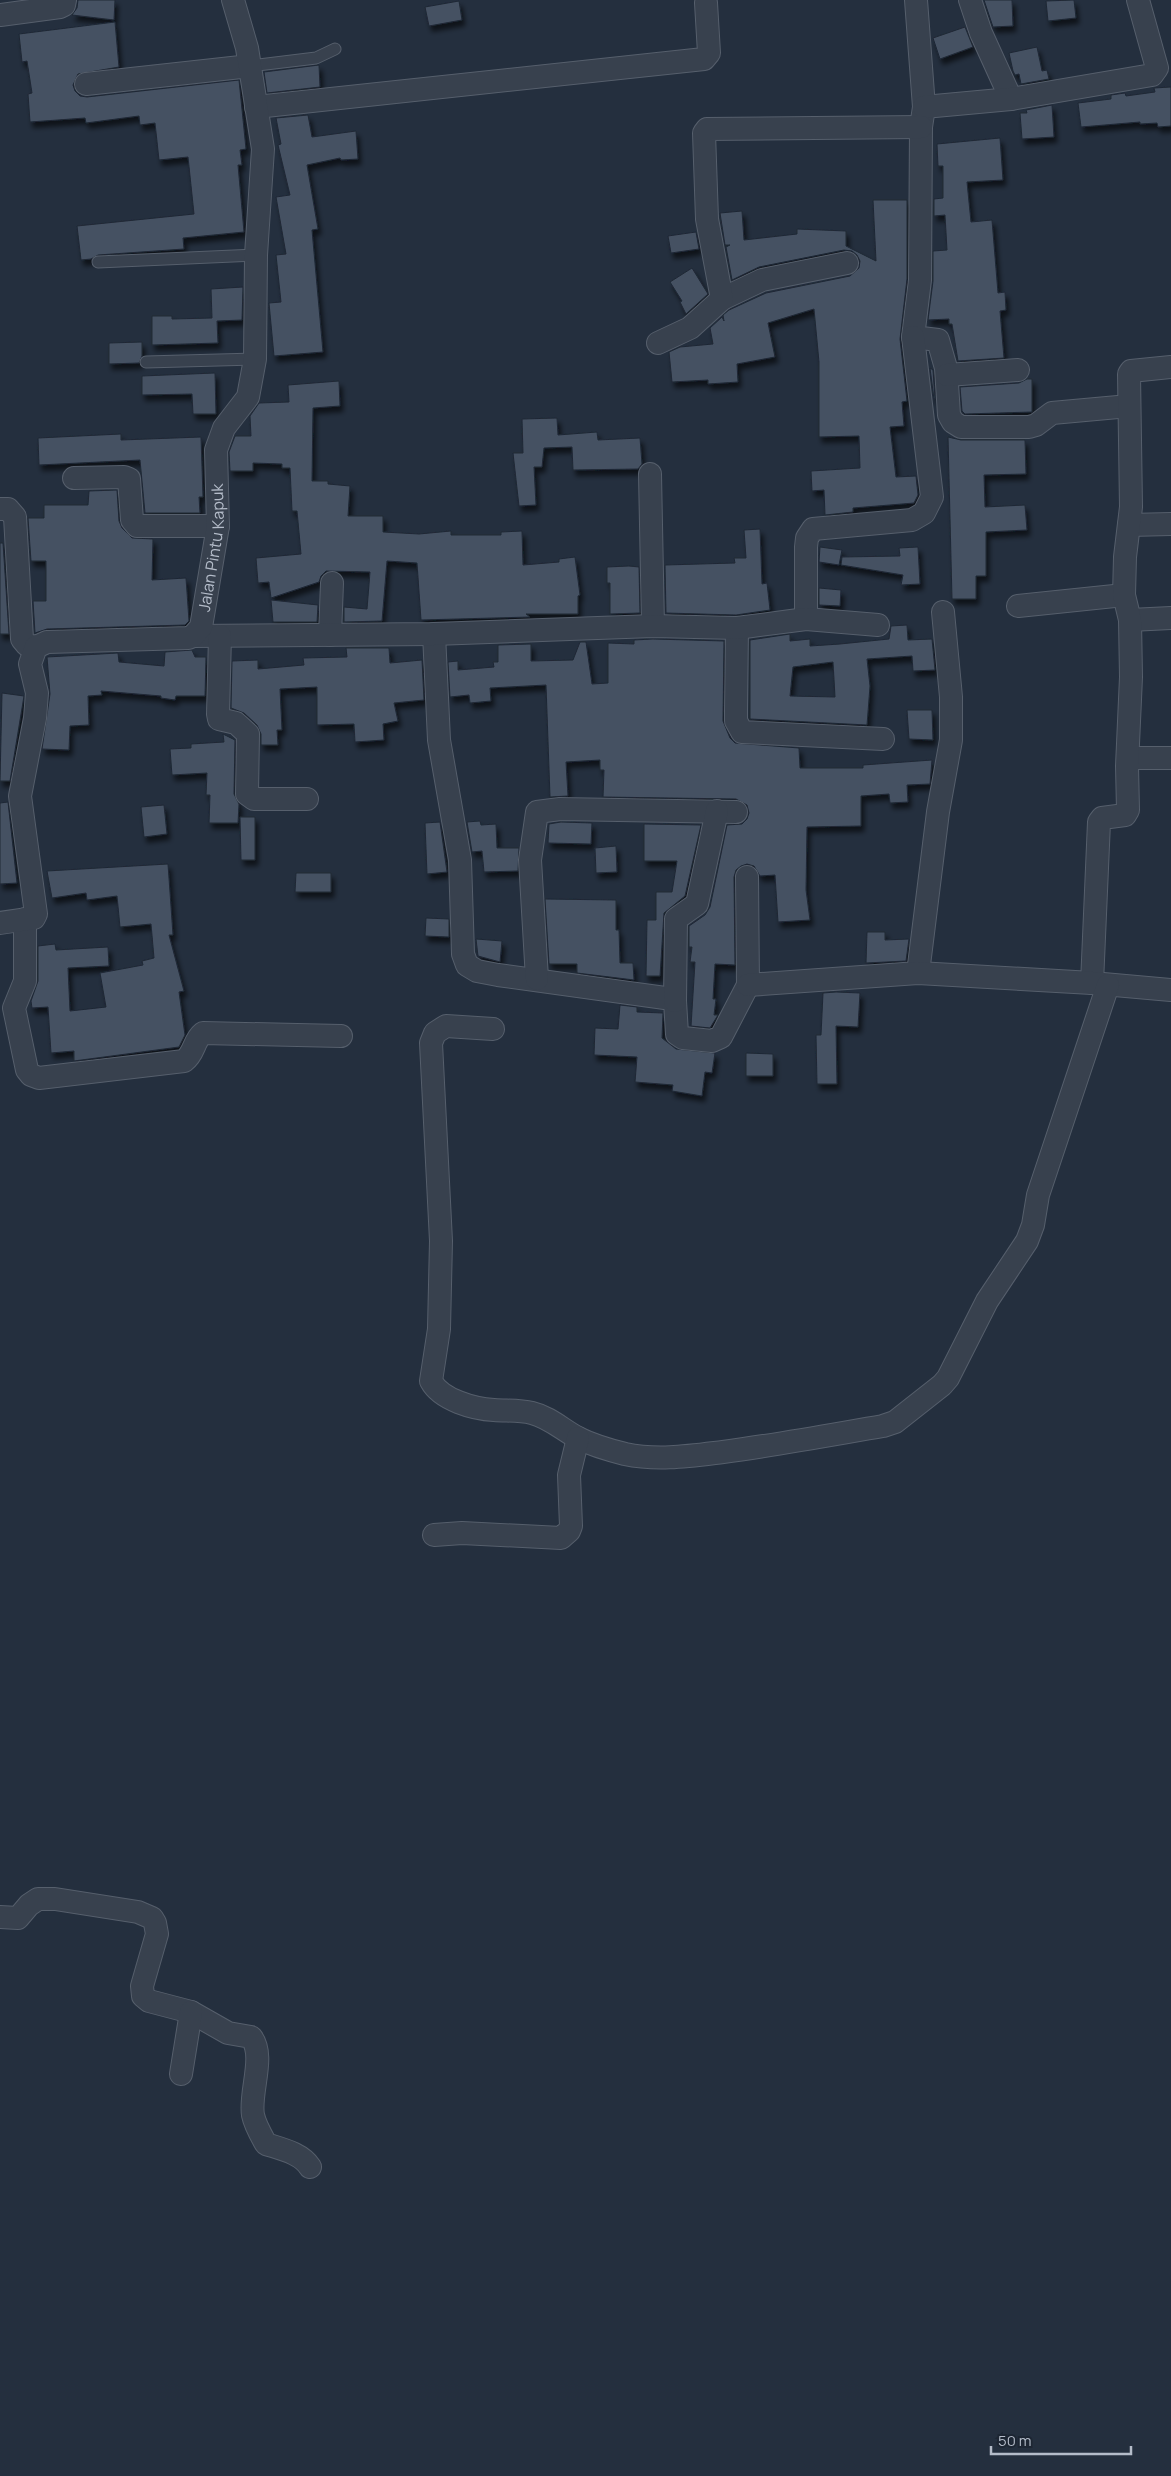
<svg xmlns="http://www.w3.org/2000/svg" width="1171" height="2476" font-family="Manrope,sans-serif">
<defs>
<filter id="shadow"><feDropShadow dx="3" dy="5.5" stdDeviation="2.5" flood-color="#0009"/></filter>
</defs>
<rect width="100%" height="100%" fill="#242f3e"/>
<g fill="#455162" stroke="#1f2835" fill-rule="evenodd" filter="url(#shadow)">
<polygon points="78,0 115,0 114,20 72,15 77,8"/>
<polygon points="984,0 1012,0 1013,26 993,27"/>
<polygon points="1074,0 1076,18 1048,21 1046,1"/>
<polygon points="459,1 462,20 429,26 425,7"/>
<polygon points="115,22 119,67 78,74 73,85 75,91 80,96 87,97 239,80 246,149 240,150 242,165 238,165 244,232 183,238 184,249 98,255 91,259 81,260 77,226 194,214 188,157 159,160 155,123 140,125 139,116 86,123 85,118 30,122 28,94 32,93 27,61 22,62 19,34"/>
<polygon points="965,27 973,47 940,59 933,38"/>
<polygon points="1037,47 1042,71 1047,70 1049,79 1021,84 1019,74 1015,75 1013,71 1009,53"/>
<polygon points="319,65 320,87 267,93 264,72"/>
<polygon points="1171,87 1171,126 1158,127 1157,123 1140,124 1140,122 1081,127 1078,103 1111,99 1111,95 1125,93 1126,96 1155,92 1154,88"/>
<polygon points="1052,105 1054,137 1022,139 1020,113 1027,113 1026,110"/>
<polygon points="308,115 312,137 356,131 358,159 341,160 340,158 307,165 318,229 312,230 323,352 274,356 269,303 281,302 276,255 286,254 276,197 290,195 278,145 281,144 276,118"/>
<polygon points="1000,138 1003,180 967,182 971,222 992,220 998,293 1005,292 1006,310 1000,311 1004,358 958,361 952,324 949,324 949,319 928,320 933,281 933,251 947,250 945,215 934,216 934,199 943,198 943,166 938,166 937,144"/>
<polygon points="873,200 907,200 907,279 900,339 907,401 902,402 904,426 890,427 896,477 916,476 918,495 914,503 853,508 853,512 825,515 824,490 812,491 811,471 860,468 859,436 819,437 819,362 814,309 768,323 775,357 737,364 738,382 708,384 708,380 672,382 669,352 680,347 713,344 710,328 722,317 724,321 723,315 729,310 766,293 850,276 859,268 860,261 857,255 852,251 844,250 759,267 732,280 726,247 730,245 725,245 720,213 742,211 744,240 797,234 797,229 846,231 846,246 876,261"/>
<polygon points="696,232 699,249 671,253 668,236"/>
<polygon points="692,268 708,294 686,314 680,302 682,301 670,282"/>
<polygon points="243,287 242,320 217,321 218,343 152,345 152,316 172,316 172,319 212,318 211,289"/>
<polygon points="142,342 142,356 139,363 109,364 109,343"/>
<polygon points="930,368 933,370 935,399 934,399"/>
<polygon points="215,373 216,414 193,414 192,394 142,395 142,376"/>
<polygon points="1027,379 1032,379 1032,412 965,414 962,411 960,387 1019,383"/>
<polygon points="339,381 340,406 313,408 312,481 328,481 328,484 350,486 348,516 383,516 383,532 419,534 451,531 451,535 501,535 501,532 522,531 523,565 559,562 559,559 575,557 580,595 578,596 578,614 526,614 530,617 421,620 417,563 387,561 382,621 344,622 344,607 367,609 370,572 326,571 321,576 319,582 271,598 269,582 258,583 256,558 301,554 297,511 292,511 290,468 282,468 282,464 253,463 253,471 230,471 229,452 235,436 251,436 250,416 259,403 289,402 288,385"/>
<polygon points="557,418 558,435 597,432 598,440 640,438 642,464 638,469 573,470 572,447 544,448 542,467 534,467 536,505 519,506 513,453 523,453 522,419"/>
<polygon points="121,434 121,440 201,437 203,497 199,497 200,513 145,513 140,460 39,465 38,438"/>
<polygon points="948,437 961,440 1025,440 1026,474 984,475 985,507 1025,505 1027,530 986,532 986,576 976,576 976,599 952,599"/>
<polygon points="117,490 119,521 122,528 132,538 153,539 152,580 186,578 189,621 185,625 47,629 35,633 33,601 46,601 46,561 31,561 28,518 44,518 44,505 88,505 89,491"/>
<polygon points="760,529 762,584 767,583 770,610 736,615 666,613 665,565 735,563 734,558 746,558 744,530"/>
<polygon points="0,543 3,543 9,634 0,634"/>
<polygon points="820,547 842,550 839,565 819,562"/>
<polygon points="918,547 920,584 901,585 903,575 841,565 842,557 900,556 899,548"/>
<polygon points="629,566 639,567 640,613 610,614 610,583 607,583 607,567"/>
<polygon points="819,588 841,590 840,606 819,605"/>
<polygon points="271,600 318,605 317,622 273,622"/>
<path d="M 907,625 L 908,640 L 932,639 L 935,670 L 913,671 L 912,656 L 867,659 L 870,686 L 867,725 L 750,719 L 750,640 L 790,634 L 790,641 L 810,639 L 810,646 L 840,644 L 889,639 L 891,626 ZM 833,662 L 835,697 L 790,696 L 793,667 Z"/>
<polygon points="653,639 724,641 723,721 730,738 735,743 799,748 800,768 863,768 863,765 932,760 930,784 907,785 908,802 890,803 889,794 861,796 861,826 807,827 806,890 810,920 778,922 775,875 760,876 754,866 747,864 741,866 736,870 734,877 735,965 715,964 713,999 716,999 714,1015 718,1015 710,1028 691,1026 695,962 690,962 692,947 689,947 689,926 705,915 710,907 727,825 742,824 747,819 749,813 747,805 736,799 603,797 604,770 600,770 600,760 566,762 568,796 550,797 546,685 490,688 491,701 470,703 469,695 450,697 448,662 458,661 458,670 494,667 493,662 498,662 498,645 531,644 531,661 573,660 580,642 586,642 592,684 608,683 608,643 634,644 634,640"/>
<polygon points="346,648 389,648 390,663 422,660 424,700 394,703 398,721 383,724 384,740 355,742 354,724 317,725 317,687 280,689 282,730 277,730 278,745 261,745 261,734 257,725 244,713 231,708 232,661 258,660 258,669 304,665 303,658 347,657"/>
<polygon points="192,650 195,657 206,657 205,696 176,696 175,700 161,698 161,696 101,691 102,695 88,696 89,725 70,726 69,750 42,749 50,694 47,657 118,653 119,662 164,666 165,652"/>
<polygon points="2,693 24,696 10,781 0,781"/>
<polygon points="907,710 932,710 933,740 909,739"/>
<polygon points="223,734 235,740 234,794 239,804 238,823 209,823 210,795 206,795 207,773 172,775 170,749 191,748 191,744 224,742"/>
<polygon points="8,802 17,883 0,884 0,803"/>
<polygon points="164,805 167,834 144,837 141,807"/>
<polygon points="240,817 255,817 255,860 241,860"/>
<polygon points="480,821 481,825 496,824 497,848 519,848 518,871 484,872 482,851 472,852 467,822"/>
<polygon points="440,822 447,872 427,874 425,823"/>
<polygon points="561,822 592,823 591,844 548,843 549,824"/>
<polygon points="644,824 701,825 685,896 664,913 660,976 646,976 647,920 656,920 656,892 672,892 677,861 644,861"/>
<polygon points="616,846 617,872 596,873 595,848"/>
<polygon points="168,864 173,935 169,935 184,991 179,992 185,1035 179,1047 74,1061 74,1051 51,1053 48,1007 32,1008 31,1001 38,981 38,946 55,944 56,950 108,947 109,966 68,968 70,1011 106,1007 100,973 143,965 142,961 154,958 151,924 120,927 117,896 87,900 86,893 52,898 47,871"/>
<polygon points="296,873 331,873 331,892 295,892"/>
<polygon points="545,899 616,900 616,930 619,930 620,963 633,963 634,980 577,973 577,964 549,964"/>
<polygon points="426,918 449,919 449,937 425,936"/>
<polygon points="867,932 885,932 885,940 909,939 906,961 866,963"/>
<polygon points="476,939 502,941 500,962 478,956"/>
<polygon points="836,992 860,993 858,1027 836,1026 837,1084 817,1084 816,1035 821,1035 823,993"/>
<polygon points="620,1005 637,1007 637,1012 663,1013 662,1038 676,1049 715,1053 712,1073 705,1072 702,1096 672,1091 673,1085 635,1082 637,1057 594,1055 595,1028 618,1029"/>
<polygon points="746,1053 773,1054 773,1076 746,1076"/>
</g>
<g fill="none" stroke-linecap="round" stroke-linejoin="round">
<defs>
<g id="lane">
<polyline points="250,66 316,58 335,49"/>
<polyline points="98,262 256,255"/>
<polyline points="146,362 255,359"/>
</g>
<g id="street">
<polyline points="916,0 924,107 921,127 920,280 913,337 938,340 946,368 949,415 953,422 961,427 1029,427 1036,425 1052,413 1129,406"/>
<polyline points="970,0 981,33 1011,99"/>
<polyline points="0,15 60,7 64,5 65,0"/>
<polyline points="86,84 250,66"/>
<polyline points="256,107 704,59 709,53 706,3"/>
<polyline points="924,107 1011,99 1152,75 1157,68 1138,0"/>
<polyline points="722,299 762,280 847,263"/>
<polyline points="658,343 690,328 722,299 707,219 704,133 707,129 921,127"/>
<polyline points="947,375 1018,370"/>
<polyline points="650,474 653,626"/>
<polyline points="74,478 124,477 129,479 132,520 137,526 218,526"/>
<polyline points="0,509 8,509 15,517 22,639 27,645 36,647"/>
<polyline points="1129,525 1171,524"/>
<polyline points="1018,606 1124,595"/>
<polyline points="806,619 806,547 807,538 813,529 912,520 924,513 932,497 913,337"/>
<polyline points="1130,620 1171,618"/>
<polyline points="737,628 736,711 736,721 742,732 883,739"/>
<polyline points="434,634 439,740 460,860 463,954 467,965 477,971 498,975 665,998 675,1001 677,1034 683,1038 712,1041 721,1037 748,985 747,877"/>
<polyline points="330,635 332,583"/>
<polyline points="193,636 434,634 653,626 737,628 806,619 878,625"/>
<polyline points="220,636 218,714 219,719 236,723 248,734 247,794 254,799 307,799"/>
<polyline points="1128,758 1171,758"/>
<path d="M 25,919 L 25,981 L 14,1008 L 27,1070 L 31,1075 L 39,1078 L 184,1061 C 195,1053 193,1041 203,1033 L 341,1036"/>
<path id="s1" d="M 0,923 L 34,918 L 36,914 L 20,796 L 35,718 L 37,693 L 30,664 L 36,647 L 47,642 L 188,638 L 193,636 L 201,627 L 218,526 L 216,450 L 224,428 L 248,397 L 255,359 L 256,255 L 263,149 L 247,48 L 233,0"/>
<polyline points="918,973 938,812 951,740 951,697 943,612"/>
<polyline points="537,979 530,860 537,812 560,809 736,812"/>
<polyline points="1092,983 1099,822 1102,818 1125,815 1128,810 1127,766 1131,677 1130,620 1124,595 1125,557 1131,507 1129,374 1131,371 1171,367"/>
<polyline points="748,985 918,973 1092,983 1171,990"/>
<polyline points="675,1001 676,919 697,904 717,811"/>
<path d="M 493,1029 L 446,1026 L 435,1033 L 431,1043 L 441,1241 L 439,1329 L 431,1381 C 441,1400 474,1409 494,1410 C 507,1411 519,1410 532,1413 C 549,1417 563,1430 578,1438 C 592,1445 609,1450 625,1454 C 658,1461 690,1456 723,1452 C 776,1445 830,1435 883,1426 L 895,1422 L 942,1385 L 948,1378 L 987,1301 L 1027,1241 L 1033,1225 L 1038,1195 L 1108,985"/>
<polyline points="434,1535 462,1533 561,1538 569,1531 571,1526 569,1475 578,1438"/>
<path d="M 0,1917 L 18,1918 L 29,1905 L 38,1899 L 55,1899 L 138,1912 L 152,1918 L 155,1923 L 157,1934 L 142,1986 L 143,1996 L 149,2001 L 191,2012 L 228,2033 L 251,2037 C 266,2055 249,2093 253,2115 C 255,2125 261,2135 266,2144 C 281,2149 301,2153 310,2167"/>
<polyline points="181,2074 191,2012"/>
</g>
</defs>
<use href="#lane" stroke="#565f6c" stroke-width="13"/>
<use href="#street" stroke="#565f6c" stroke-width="24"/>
<use href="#lane" stroke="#38414e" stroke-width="11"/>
<use href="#street" stroke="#38414e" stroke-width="22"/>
</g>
<g text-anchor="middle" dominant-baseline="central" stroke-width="4" stroke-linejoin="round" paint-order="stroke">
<g font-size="16" fill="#b4bcc9" stroke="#1d2633">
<text stroke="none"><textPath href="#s1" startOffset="561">Jalan Pintu Kapuk</textPath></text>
</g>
</g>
<path d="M991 2446v8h140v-8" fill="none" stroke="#b4bcc9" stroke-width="2.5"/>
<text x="998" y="2446" font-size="15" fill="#b4bcc9" stroke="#1d2633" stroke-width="4" paint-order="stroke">50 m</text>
</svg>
